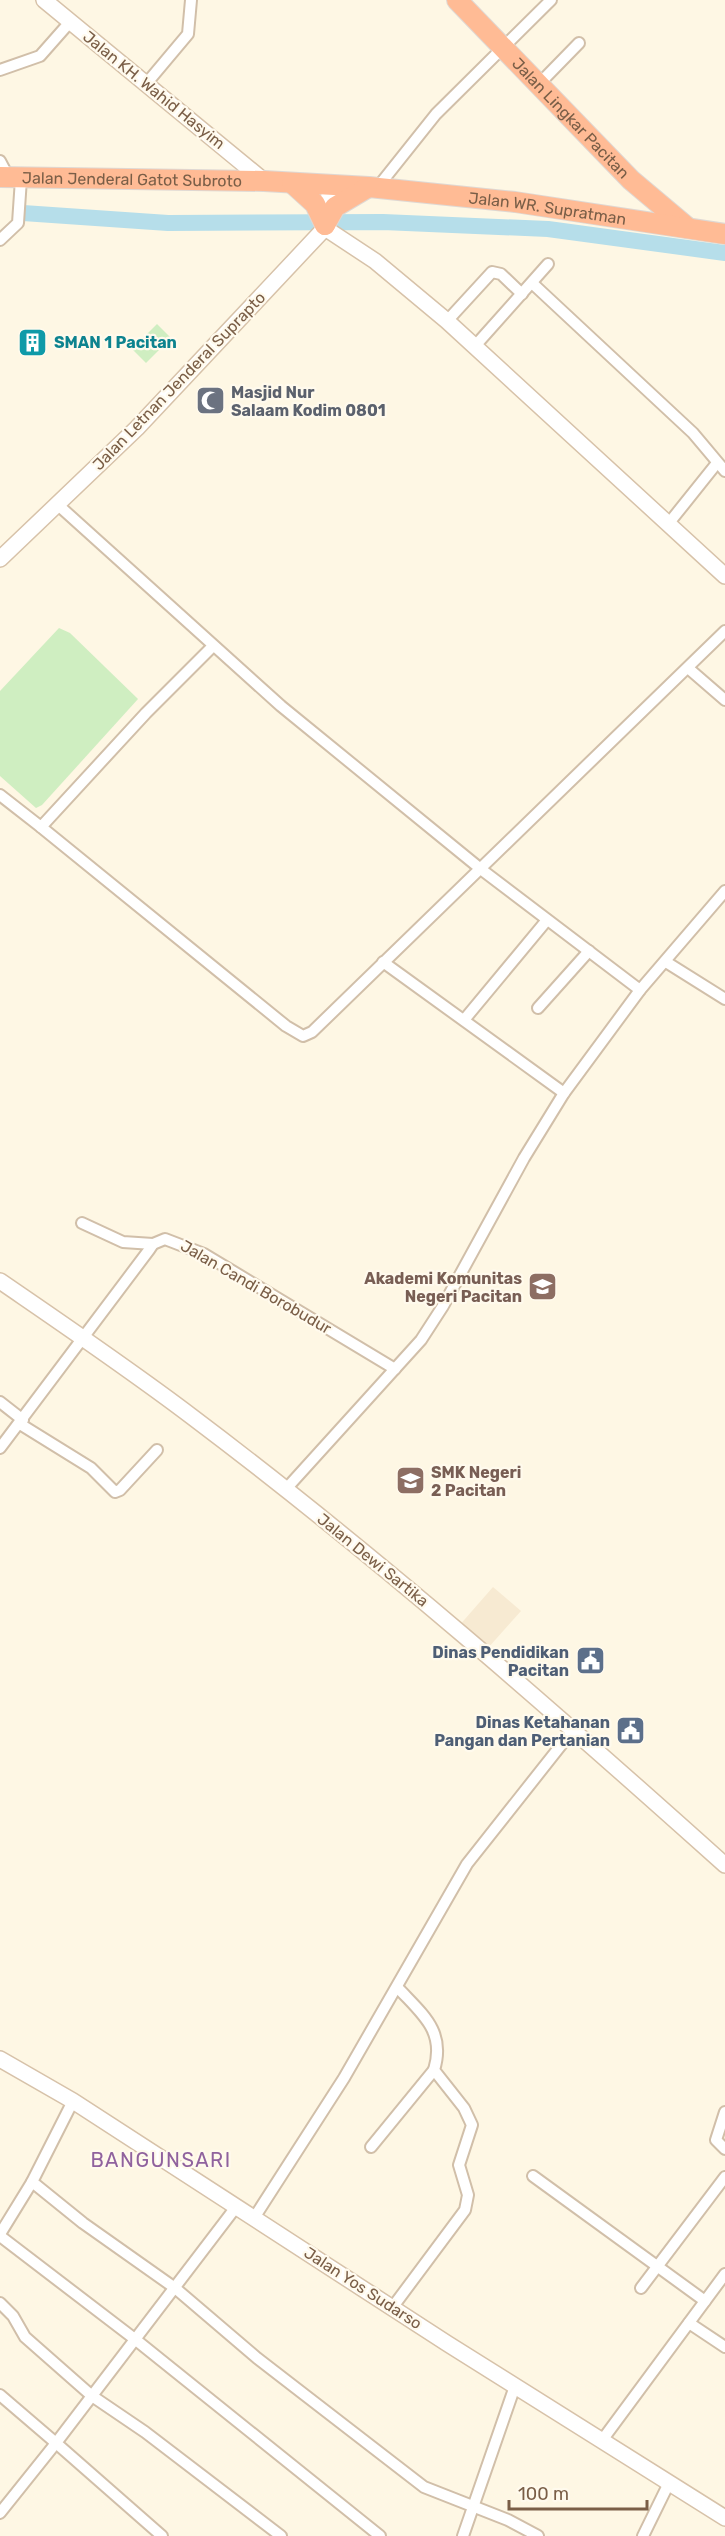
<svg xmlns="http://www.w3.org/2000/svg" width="725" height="2536" font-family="Rubik,sans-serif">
<rect width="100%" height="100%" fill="#fef7e4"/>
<polygon fill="#f7ead2" points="493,1587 521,1611 488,1648 458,1627"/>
<g fill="#cfeec1">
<polygon points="157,324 171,338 146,363 132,349"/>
<polygon points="59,628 70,633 138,699 42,805 36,808 0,776 0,691"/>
</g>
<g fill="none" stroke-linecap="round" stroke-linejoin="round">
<polyline stroke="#b6deea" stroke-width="16" points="23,213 168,223 383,222 548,229 725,253"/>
<defs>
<g id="street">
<polyline points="0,70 40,56 70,22"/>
<polyline points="540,83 579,43"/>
<polyline points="146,84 188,34 191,0"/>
<polyline points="0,161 9,178"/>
<polyline points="377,188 436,114 551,0"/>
<polyline points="0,240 18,223 21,179"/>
<polyline points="532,283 693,433 725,471"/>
<polyline points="447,321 492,272 501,274 522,294"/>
<polyline points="475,346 548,264"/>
<polyline points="57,504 281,706 482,870 640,990"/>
<polyline points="669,523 717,463"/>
<polyline points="688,668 725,700"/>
<polyline points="0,795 41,827 146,713 213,646"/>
<polyline points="41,827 286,1026 303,1036 312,1032 725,631"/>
<polyline points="383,962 564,1093"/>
<polyline points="666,962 725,999"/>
<polyline points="538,1008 589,951"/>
<polyline points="464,1020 547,920"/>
<polyline points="82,1223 123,1242 153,1244"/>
<polyline points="0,1402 23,1420"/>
<polyline points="20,1424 91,1468 115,1492 120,1490 157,1450"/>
<polyline points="0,1448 149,1250 153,1244 165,1239 204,1254 395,1369"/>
<polyline points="286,1489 421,1340 443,1306 524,1158 564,1093 640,990 725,891"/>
<polyline points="725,2112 716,2140 725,2149"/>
<polyline points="371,2147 434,2070"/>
<polyline points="533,2176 705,2301"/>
<polyline points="32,2182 73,2101"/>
<polyline points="254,2218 344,2078 467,1864 573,1730"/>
<polyline points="0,2234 32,2182 36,2185 83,2223 175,2288 257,2358 424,2487 508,2520 538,2536"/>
<polyline points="0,2236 136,2340 380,2536"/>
<polyline points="641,2288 725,2177"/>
<polyline points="0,2303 13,2316 25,2337 92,2396 145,2432 281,2536"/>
<path d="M 392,2308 L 465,2210 L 468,2195 L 459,2165 L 472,2125 L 464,2108 L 434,2070 C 446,2031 422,2014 398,1988"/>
<polyline points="689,2323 725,2347"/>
<polyline points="0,2395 56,2443 0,2513"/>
<polyline points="603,2439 725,2274"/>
<polyline points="162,2536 56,2443 236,2207"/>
<polyline points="463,2536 515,2386"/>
<polyline points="643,2536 669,2483"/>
</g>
<g id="secondary">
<polyline points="44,0 264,181"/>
<polyline points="325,228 375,261 447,321 725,576"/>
<polyline points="0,559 137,428 325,228 330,186"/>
<path d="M 0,1281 C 64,1325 129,1369 191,1416 C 377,1556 552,1710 725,1865"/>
<polyline points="0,2059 73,2101 448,2344 725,2518"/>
</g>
<g id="highway">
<path id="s1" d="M 457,0 L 631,180 L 688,228"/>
<path id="s2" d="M 0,177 L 264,181 L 369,187 L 515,202 L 725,234"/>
<polyline points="292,183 315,204 325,225"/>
<polyline points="325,225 335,207 367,188"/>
</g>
</defs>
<use href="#street" stroke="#d1bfa9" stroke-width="14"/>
<use href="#secondary" stroke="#d7c2a9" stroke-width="18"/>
<use href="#highway" stroke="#dfd8d3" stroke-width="22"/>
<use href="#street" stroke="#fff" stroke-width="10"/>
<use href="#secondary" stroke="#fff" stroke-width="15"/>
<use href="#highway" stroke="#ffbb95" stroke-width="20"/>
</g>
<defs>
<symbol id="building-square" viewBox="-11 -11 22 22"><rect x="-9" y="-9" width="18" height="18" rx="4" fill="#0f9aa8" stroke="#fffaed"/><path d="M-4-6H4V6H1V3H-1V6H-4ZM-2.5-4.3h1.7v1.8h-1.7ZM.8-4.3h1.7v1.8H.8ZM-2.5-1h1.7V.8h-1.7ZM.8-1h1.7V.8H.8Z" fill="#fff"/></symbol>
<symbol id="mosque-square" viewBox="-11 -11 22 22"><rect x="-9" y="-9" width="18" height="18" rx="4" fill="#6b7280" stroke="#fffaed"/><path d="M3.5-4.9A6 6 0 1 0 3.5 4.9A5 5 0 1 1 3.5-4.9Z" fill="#fff"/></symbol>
<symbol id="university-square" viewBox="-11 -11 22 22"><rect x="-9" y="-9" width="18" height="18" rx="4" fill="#8d6e63" stroke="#fffaed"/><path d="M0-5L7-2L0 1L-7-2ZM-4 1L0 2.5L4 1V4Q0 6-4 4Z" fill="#fff"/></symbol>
<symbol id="school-square" viewBox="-11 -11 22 22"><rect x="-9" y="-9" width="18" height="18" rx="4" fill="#8d6e63" stroke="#fffaed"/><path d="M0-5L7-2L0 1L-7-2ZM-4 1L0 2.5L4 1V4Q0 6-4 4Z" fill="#fff"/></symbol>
<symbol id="civic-square" viewBox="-11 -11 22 22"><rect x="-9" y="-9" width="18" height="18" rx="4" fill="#5c6f8a" stroke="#fffaed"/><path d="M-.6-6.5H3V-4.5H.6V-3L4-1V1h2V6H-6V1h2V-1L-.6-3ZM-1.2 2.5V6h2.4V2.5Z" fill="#fff"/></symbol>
</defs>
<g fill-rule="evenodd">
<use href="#building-square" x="16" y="326" width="33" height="33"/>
<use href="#mosque-square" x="194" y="384" width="33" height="33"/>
<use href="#university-square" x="526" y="1270" width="33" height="33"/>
<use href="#school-square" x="394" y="1464" width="33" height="33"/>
<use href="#civic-square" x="574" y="1644" width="33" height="33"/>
<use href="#civic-square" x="614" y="1714" width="33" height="33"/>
</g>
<g text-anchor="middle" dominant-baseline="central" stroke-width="4.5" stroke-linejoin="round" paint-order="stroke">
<g font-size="16" fill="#7a5e47" stroke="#fffaed">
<text transform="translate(154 90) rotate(39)">Jalan KH. Wahid Hasyim</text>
<text stroke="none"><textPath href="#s1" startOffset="164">Jalan Lingkar Pacitan</textPath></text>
<text stroke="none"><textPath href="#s2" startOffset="132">Jalan Jenderal Gatot Subroto</textPath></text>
<text stroke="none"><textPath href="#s2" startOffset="549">Jalan WR. Supratman</textPath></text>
<text transform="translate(179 381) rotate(-46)">Jalan Letnan Jenderal Suprapto</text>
<text transform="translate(256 1287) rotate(30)">Jalan Candi Borobudur</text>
<text transform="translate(373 1560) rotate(39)">Jalan Dewi Sartika</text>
<text transform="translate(363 2288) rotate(33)">Jalan Yos Sudarso</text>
</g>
<g font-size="16" font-weight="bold" fill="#0d838f" stroke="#fffaed" text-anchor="start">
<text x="54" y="342">SMAN 1 Pacitan</text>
</g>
<g font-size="16" font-weight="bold" fill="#5b616d" stroke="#fffaed" text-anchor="start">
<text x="231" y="392">Masjid Nur<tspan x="231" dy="18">Salaam Kodim 0801</tspan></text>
</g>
<g font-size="16" font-weight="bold" fill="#785e54" stroke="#fffaed" text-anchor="end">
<text x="522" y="1278">Akademi Komunitas<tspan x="522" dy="18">Negeri Pacitan</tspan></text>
<text x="431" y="1472" text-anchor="start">SMK Negeri<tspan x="431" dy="18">2 Pacitan</tspan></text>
</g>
<g font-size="16" font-weight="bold" fill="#4e5e75" stroke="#fffaed" text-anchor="end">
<text x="569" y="1652">Dinas Pendidikan<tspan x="569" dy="18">Pacitan</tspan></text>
<text x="610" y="1722">Dinas Ketahanan<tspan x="610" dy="18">Pangan dan Pertanian</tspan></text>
</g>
<g font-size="20" letter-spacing="1.5" fill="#90629e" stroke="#fffaed">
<text x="161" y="2160">BANGUNSARI</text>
</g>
</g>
<path d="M509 2500v9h138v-9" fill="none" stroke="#7a5e47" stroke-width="3"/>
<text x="518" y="2500" font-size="18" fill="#7a5e47" stroke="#fffaed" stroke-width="4.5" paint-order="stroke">100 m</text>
</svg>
